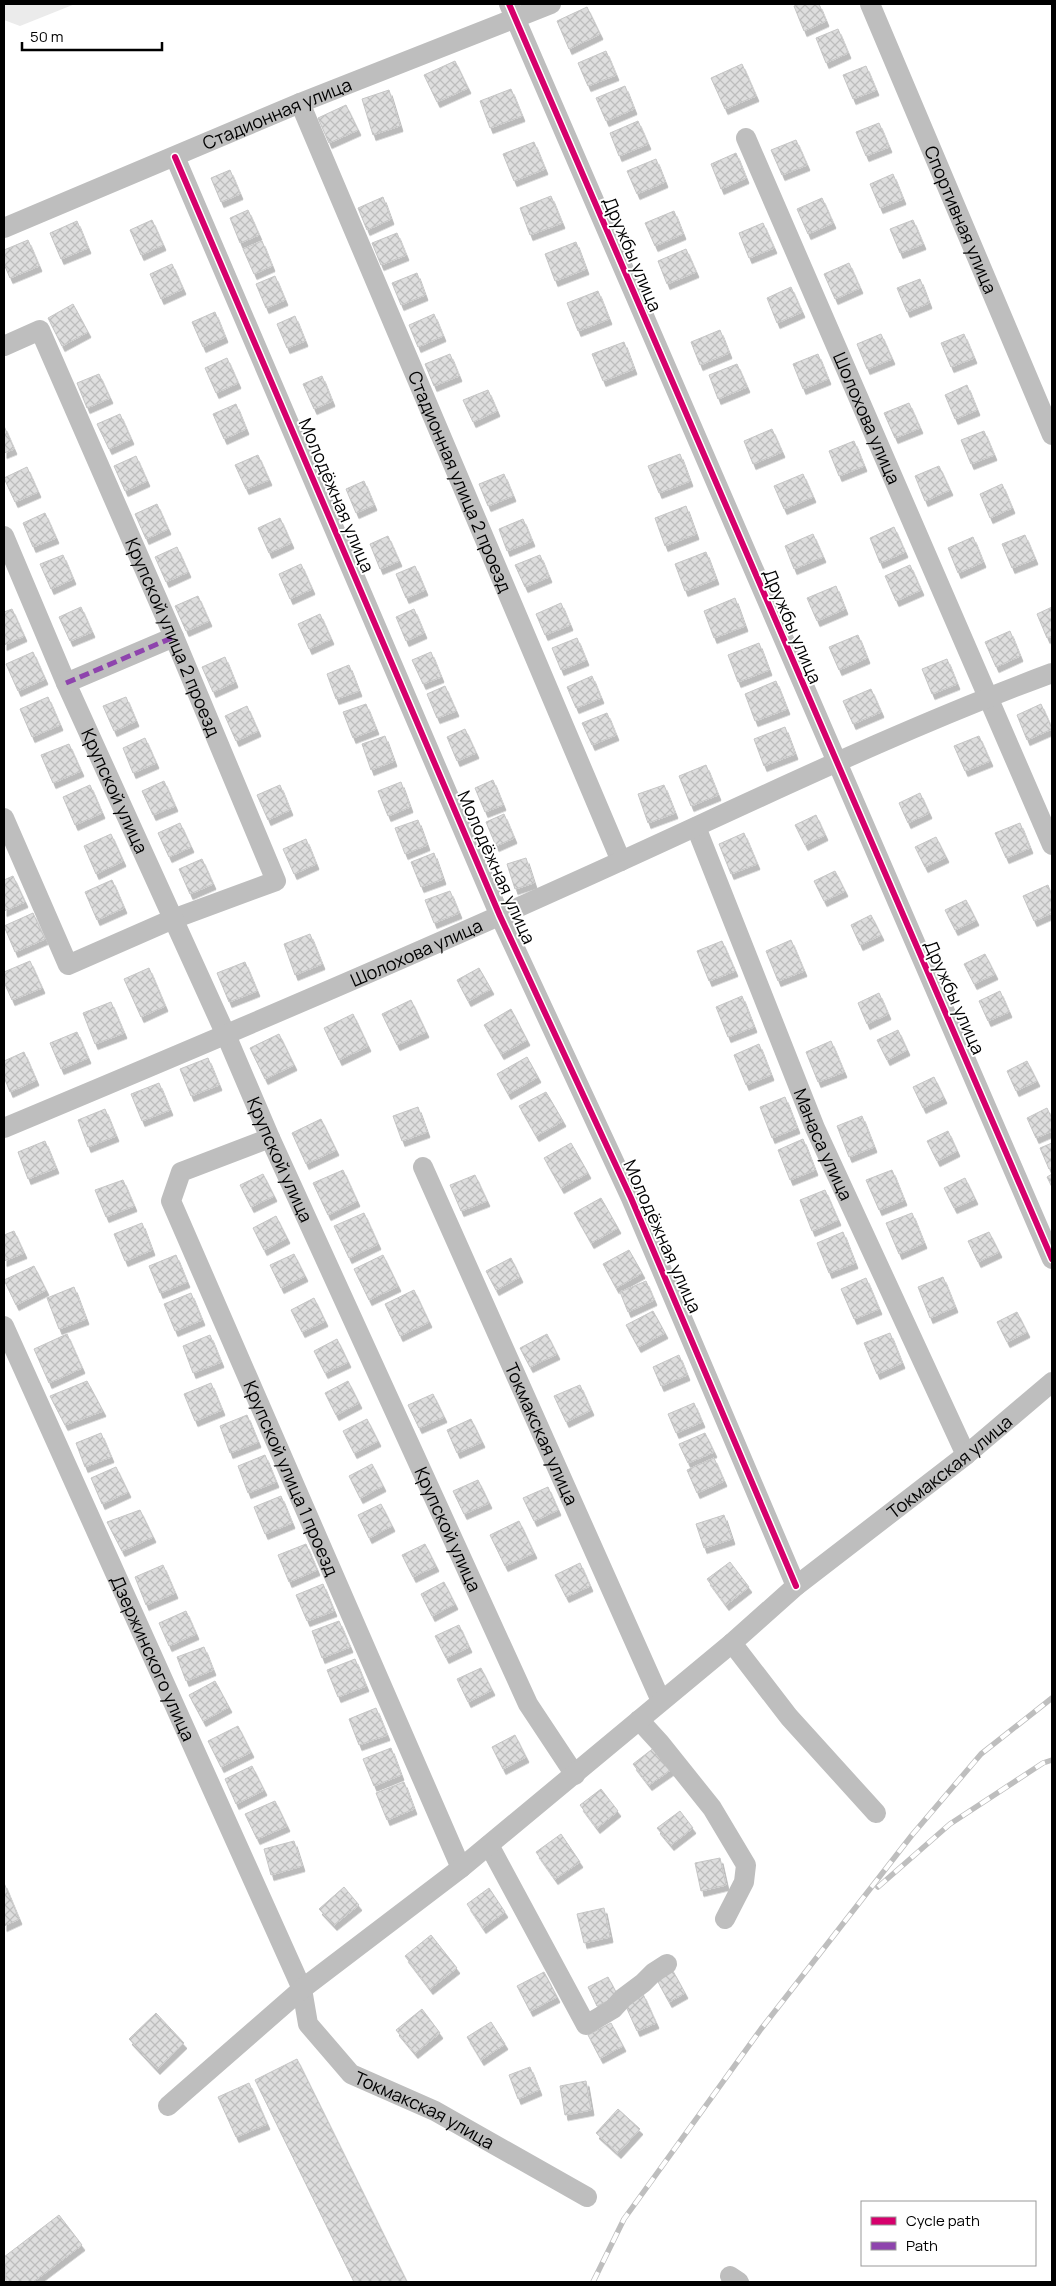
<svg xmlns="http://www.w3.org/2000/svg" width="1056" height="2286" font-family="Manrope,sans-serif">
<defs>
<pattern id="building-cross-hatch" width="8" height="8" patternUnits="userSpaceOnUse" patternTransform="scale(1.25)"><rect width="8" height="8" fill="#dedede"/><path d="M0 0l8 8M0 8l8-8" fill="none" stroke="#bdbdbd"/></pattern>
<filter id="shadow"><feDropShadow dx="3" dy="5.5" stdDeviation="0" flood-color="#0004"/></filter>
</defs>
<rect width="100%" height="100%" fill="#fff"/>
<polygon fill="#ebebeb" points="4,4 75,4 20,26 4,20"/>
<g fill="url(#building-cross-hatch)" stroke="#c6c6c6" filter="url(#shadow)">
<polygon points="800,4 819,4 826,21 804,31 794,6"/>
<polygon points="587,7 600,34 569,49 557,21"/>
<polygon points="838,29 848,53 826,63 816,38"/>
<polygon points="606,51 616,75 588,86 578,63"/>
<polygon points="455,61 468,88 437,102 424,75"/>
<polygon points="742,64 756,96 725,109 711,78"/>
<polygon points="866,66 876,90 853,99 843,75"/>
<polygon points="625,86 634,109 606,121 596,98"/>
<polygon points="511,89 522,116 490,128 480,101"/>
<polygon points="389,90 400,126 373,135 362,99"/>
<polygon points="346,105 358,130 329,143 318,118"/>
<polygon points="638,121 648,144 619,156 610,133"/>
<polygon points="879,123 889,147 866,156 856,132"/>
<polygon points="796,140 807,165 782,175 771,150"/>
<polygon points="534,142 545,169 514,181 503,154"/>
<polygon points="736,153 746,178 721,189 711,164"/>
<polygon points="656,159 665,182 637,194 627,171"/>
<polygon points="230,170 240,194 221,202 211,178"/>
<polygon points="893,174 903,199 880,208 870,184"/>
<polygon points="551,196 562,223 530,235 520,208"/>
<polygon points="383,197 391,219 367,230 358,208"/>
<polygon points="822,198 833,223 808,234 797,209"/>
<polygon points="248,210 259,235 240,243 230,218"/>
<polygon points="674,211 683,234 655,246 645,223"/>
<polygon points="152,220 163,245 141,255 130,230"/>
<polygon points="913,220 923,244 900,253 890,229"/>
<polygon points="77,221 88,248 61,259 50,233"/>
<polygon points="763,223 774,248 749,258 739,233"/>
<polygon points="397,233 406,255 381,265 372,243"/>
<polygon points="28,240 39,266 10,278 4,264 4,250"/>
<polygon points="262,241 272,266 254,274 243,249"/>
<polygon points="576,242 586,269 555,281 545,254"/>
<polygon points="686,249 696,272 667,284 658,261"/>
<polygon points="849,263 860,288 835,299 824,274"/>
<polygon points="172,264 183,289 161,299 150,274"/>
<polygon points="417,273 425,295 401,305 392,283"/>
<polygon points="275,276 285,300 266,308 256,284"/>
<polygon points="920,279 929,303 907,312 897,288"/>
<polygon points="791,287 802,312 777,323 767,298"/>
<polygon points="598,291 609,319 578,331 567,303"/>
<polygon points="73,304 88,332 62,346 48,318"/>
<polygon points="215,312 225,337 203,347 192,322"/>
<polygon points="434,314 443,336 418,347 409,325"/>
<polygon points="295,316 305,341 287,348 277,324"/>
<polygon points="720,330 729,353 700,365 691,342"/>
<polygon points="881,334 892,359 867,369 857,344"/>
<polygon points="964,334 974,358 951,367 941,343"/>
<polygon points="624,342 634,369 603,381 592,354"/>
<polygon points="450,354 459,376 434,386 425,364"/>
<polygon points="818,354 828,379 803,389 793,364"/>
<polygon points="227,358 238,383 216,393 205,368"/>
<polygon points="737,364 747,387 718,399 709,375"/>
<polygon points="99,374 110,398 87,408 77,383"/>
<polygon points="322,376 332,401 314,409 303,384"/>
<polygon points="967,385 977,410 955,419 945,395"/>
<polygon points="488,390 497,411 473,422 463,400"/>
<polygon points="909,403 920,428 895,438 884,413"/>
<polygon points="236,404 246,429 224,439 213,414"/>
<polygon points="120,414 131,439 109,449 97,424"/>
<polygon points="4,426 14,449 4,453"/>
<polygon points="772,429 782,452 753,464 744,441"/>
<polygon points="984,431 994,455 971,464 961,440"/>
<polygon points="854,441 864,466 839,476 829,451"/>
<polygon points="680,454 690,481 659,493 648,466"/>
<polygon points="258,455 269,480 246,489 235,465"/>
<polygon points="136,456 147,481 125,491 114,466"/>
<polygon points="939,466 950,490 925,501 915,476"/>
<polygon points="27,467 38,492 15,502 4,478"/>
<polygon points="504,474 513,496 488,506 479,484"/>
<polygon points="803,474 813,497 784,509 774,486"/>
<polygon points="364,481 374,505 356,513 346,489"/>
<polygon points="1002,484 1012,508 990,518 980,494"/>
<polygon points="157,504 168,529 146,539 135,514"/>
<polygon points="686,506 696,534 665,546 655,518"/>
<polygon points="45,513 56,538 33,547 23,523"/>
<polygon points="280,518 291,543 269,553 258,528"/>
<polygon points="523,519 532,541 507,551 499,529"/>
<polygon points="894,527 905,552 880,563 870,538"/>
<polygon points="813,534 823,557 794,569 785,546"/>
<polygon points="1025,535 1035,559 1012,568 1002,544"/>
<polygon points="388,536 399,561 380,569 370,544"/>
<polygon points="973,537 983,562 958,573 948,548"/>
<polygon points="177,547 188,572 166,582 155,557"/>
<polygon points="706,552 716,579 685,591 675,564"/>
<polygon points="63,555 73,579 51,589 40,564"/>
<polygon points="540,555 549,577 525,587 515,565"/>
<polygon points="301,564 312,589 290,599 279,574"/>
<polygon points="910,565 921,590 896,601 885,576"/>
<polygon points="415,566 425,590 406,598 396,574"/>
<polygon points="836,586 845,609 817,621 807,598"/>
<polygon points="198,596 209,621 186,631 175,606"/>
<polygon points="735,598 745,626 714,638 704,611"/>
<polygon points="561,603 570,625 545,635 536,614"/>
<polygon points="81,607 92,632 70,641 59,617"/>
<polygon points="1052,607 1052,636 1047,638 1037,614"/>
<polygon points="12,609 24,636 4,645 4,612"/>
<polygon points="414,609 424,633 406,641 396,617"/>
<polygon points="320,614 331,639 309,649 298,624"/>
<polygon points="1010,631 1020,656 996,667 985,642"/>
<polygon points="858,635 867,658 839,670 829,647"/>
<polygon points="577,638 586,660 561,670 552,648"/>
<polygon points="759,643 769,670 738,682 728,655"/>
<polygon points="33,652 45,679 18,691 6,664"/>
<polygon points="431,652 441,677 423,684 412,660"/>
<polygon points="225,657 235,682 213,692 202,667"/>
<polygon points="947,659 957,684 932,694 922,669"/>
<polygon points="349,665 359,691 336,699 327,674"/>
<polygon points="592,676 601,698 576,708 567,687"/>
<polygon points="776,681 787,709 755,721 745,694"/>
<polygon points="445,686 456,711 437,718 427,694"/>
<polygon points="871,689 881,712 853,724 843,701"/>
<polygon points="48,697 60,725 32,737 20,709"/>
<polygon points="126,697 136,721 114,731 103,706"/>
<polygon points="366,704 376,729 353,738 343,712"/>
<polygon points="1041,704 1052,729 1027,740 1017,715"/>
<polygon points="247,706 258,731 236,741 225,716"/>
<polygon points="607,713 616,735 592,745 582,723"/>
<polygon points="785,727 795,754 764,766 754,739"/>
<polygon points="465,729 476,753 457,761 447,737"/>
<polygon points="385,736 394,761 371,770 362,744"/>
<polygon points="979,736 990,761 965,771 954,746"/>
<polygon points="145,738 156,763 133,773 123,748"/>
<polygon points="69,744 81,771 53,783 41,755"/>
<polygon points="706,765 718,795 691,806 679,776"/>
<polygon points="493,780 503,805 485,812 475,788"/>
<polygon points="164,781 175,806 153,815 142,791"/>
<polygon points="401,782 410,807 388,816 378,791"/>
<polygon points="90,785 102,813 75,825 63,797"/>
<polygon points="280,785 290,810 268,820 257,795"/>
<polygon points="664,785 675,813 648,823 638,794"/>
<polygon points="920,793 929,813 908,823 899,803"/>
<polygon points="504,814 514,838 496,846 486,822"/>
<polygon points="816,815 825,835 805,845 795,825"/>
<polygon points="418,820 427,845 405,854 395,828"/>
<polygon points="180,823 191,847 169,857 158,833"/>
<polygon points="1020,823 1030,848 1006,858 995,833"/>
<polygon points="744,833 757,864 731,874 719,844"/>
<polygon points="111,834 123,861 96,874 84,846"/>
<polygon points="936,837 946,857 925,867 915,847"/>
<polygon points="306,839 316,864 294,874 283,849"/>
<polygon points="434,853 443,879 421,887 411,862"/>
<polygon points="526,858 534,883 515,889 507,864"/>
<polygon points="202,859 213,884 190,894 179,869"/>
<polygon points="835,871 845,891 824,901 814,881"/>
<polygon points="13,876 25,902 4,911 4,880"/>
<polygon points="112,880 124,908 97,920 85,892"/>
<polygon points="1048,885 1052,896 1052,913 1034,921 1023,896"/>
<polygon points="450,891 459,913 434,923 425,900"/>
<polygon points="966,900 976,920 955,930 945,910"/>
<polygon points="33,913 45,939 15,952 4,926"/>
<polygon points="871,915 881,935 860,945 851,925"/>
<polygon points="310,934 322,964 295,975 284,944"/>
<polygon points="791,940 804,971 778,981 766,951"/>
<polygon points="722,941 735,971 709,981 697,951"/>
<polygon points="985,954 995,974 974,984 964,964"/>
<polygon points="30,961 42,988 12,1000 4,982 4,972"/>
<polygon points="245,962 257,991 229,1002 217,973"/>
<polygon points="149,968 165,1006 141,1017 124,979"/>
<polygon points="479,968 491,989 468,1001 457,980"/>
<polygon points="1000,991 1009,1012 988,1021 979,1001"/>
<polygon points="879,993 888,1014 867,1024 858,1003"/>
<polygon points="742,996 754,1027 728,1037 716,1007"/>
<polygon points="411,1000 426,1032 397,1045 382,1014"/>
<polygon points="111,1002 124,1033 95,1044 83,1013"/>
<polygon points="511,1009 527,1040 501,1054 484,1025"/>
<polygon points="353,1014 368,1046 339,1060 324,1028"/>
<polygon points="898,1030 907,1050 887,1060 877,1040"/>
<polygon points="77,1032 88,1058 61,1069 50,1043"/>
<polygon points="279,1034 294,1065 265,1079 250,1048"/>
<polygon points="831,1041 844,1072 818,1082 806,1052"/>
<polygon points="759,1044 771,1075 746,1085 734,1055"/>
<polygon points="24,1052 36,1080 10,1092 4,1077 4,1061"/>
<polygon points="527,1057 538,1077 508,1094 497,1074"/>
<polygon points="208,1058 219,1085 191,1096 180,1069"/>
<polygon points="1027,1061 1037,1081 1016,1091 1007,1071"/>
<polygon points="934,1077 944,1098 923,1108 913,1087"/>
<polygon points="159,1083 170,1110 142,1121 131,1094"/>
<polygon points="546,1092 563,1121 536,1136 519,1106"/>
<polygon points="785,1097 797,1128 772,1138 760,1107"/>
<polygon points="418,1107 427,1132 402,1141 393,1116"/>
<polygon points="1047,1108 1052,1119 1052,1131 1036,1138 1027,1118"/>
<polygon points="105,1109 116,1136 88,1147 78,1120"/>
<polygon points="862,1116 874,1147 849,1157 837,1126"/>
<polygon points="321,1119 336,1150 306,1164 292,1133"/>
<polygon points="948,1131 957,1151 937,1161 927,1141"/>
<polygon points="803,1139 815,1170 790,1180 778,1150"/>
<polygon points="45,1141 56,1168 28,1179 18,1152"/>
<polygon points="571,1143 588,1173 561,1188 544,1158"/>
<polygon points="1052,1143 1052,1167 1049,1169 1040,1148"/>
<polygon points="343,1170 357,1201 328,1215 313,1183"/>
<polygon points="892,1170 904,1200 879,1210 866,1180"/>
<polygon points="263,1174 274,1196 251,1207 240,1185"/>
<polygon points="1052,1174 1052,1187 1047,1177"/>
<polygon points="475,1175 487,1201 461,1211 450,1185"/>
<polygon points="965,1178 975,1199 954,1208 944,1188"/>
<polygon points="123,1180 134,1206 106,1217 95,1190"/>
<polygon points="825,1190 838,1220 812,1231 800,1200"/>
<polygon points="601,1198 618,1228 591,1243 574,1213"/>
<polygon points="364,1213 378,1244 349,1258 334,1226"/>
<polygon points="912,1213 924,1243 899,1254 886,1223"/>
<polygon points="276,1216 287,1238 264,1250 253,1228"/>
<polygon points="142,1223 152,1250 125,1261 114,1234"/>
<polygon points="14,1231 24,1253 4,1261 4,1235"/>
<polygon points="843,1232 855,1263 829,1273 817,1243"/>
<polygon points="989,1232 999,1252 978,1262 968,1241"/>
<polygon points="629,1250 642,1273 616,1288 603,1264"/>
<polygon points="294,1254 305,1276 281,1288 270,1265"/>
<polygon points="176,1255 187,1282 160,1293 149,1266"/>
<polygon points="383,1255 398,1286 369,1300 354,1269"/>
<polygon points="511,1258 520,1277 496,1290 486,1271"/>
<polygon points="34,1266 46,1290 16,1305 4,1280"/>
<polygon points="943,1277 955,1307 930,1318 918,1287"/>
<polygon points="866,1278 879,1309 854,1319 841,1289"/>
<polygon points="646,1281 654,1300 628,1312 620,1292"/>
<polygon points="74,1287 86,1319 59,1329 47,1298"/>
<polygon points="414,1290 429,1322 400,1336 385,1304"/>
<polygon points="191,1293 202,1320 175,1331 164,1304"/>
<polygon points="314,1298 325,1321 302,1332 291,1310"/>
<polygon points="653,1311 665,1333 638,1347 626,1325"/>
<polygon points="1017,1312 1027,1332 1007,1342 997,1322"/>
<polygon points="890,1333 902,1363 877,1374 864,1343"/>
<polygon points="67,1334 82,1368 49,1383 34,1349"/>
<polygon points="547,1334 557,1354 530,1367 520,1348"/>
<polygon points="210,1335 221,1362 193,1373 183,1346"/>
<polygon points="337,1339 348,1362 325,1373 314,1351"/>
<polygon points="679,1355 687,1375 661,1386 653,1367"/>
<polygon points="87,1381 103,1411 65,1425 50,1396"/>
<polygon points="348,1381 359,1403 336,1415 325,1393"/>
<polygon points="211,1383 222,1410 195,1421 184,1394"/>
<polygon points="580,1385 591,1410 566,1422 554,1396"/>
<polygon points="433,1394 444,1417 419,1428 408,1405"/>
<polygon points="694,1403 702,1422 676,1433 668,1414"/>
<polygon points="247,1415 258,1442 230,1453 220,1426"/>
<polygon points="367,1419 378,1441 354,1453 343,1431"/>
<polygon points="471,1419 482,1442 457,1453 447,1430"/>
<polygon points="101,1433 111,1457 85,1467 76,1443"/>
<polygon points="705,1433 714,1452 688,1463 679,1444"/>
<polygon points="265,1455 276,1482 248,1493 238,1466"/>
<polygon points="714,1458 724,1481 697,1493 687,1470"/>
<polygon points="372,1464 383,1486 360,1498 349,1476"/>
<polygon points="116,1467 128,1492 102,1504 91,1478"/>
<polygon points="478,1480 489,1503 464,1514 453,1491"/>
<polygon points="548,1487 558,1510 534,1521 523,1498"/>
<polygon points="281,1496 292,1523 265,1534 254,1507"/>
<polygon points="381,1504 392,1526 369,1538 358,1515"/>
<polygon points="140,1510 153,1537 122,1551 107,1522"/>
<polygon points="724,1515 732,1539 704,1548 696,1524"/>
<polygon points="519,1521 534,1553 505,1566 490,1535"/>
<polygon points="306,1544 317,1570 289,1582 278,1555"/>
<polygon points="425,1544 436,1566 413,1577 402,1555"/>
<polygon points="730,1562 749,1587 726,1605 707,1579"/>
<polygon points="580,1563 590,1586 566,1597 555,1575"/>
<polygon points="163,1565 175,1593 146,1605 135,1577"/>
<polygon points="444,1582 455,1604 432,1616 421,1594"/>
<polygon points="323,1584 334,1611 307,1621 296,1595"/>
<polygon points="186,1611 196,1634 169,1646 159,1623"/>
<polygon points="339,1621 350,1647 322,1658 312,1631"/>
<polygon points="459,1625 469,1647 446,1658 435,1636"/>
<polygon points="204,1647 213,1670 186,1681 177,1657"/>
<polygon points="355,1659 366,1686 338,1697 327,1670"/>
<polygon points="481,1668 492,1690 468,1702 457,1679"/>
<polygon points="215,1681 229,1707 203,1721 189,1695"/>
<polygon points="376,1708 387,1735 359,1745 349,1719"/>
<polygon points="238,1726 251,1752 221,1767 208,1741"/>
<polygon points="515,1735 526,1757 503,1769 492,1747"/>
<polygon points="655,1747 672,1769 649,1785 633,1764"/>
<polygon points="391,1748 401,1775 374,1786 363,1759"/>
<polygon points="252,1766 264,1790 236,1804 225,1779"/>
<polygon points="404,1782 414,1809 387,1820 376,1793"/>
<polygon points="601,1789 618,1811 597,1828 580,1805"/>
<polygon points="275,1801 287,1826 257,1839 245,1814"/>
<polygon points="680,1811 693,1828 671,1845 657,1828"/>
<polygon points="561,1834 580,1862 555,1879 536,1852"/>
<polygon points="294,1841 302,1866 271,1875 264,1849"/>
<polygon points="720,1858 726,1885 701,1891 695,1863"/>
<polygon points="4,1883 19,1919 4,1926"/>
<polygon points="344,1887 359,1905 334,1925 319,1909"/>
<polygon points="489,1888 505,1912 483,1928 467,1904"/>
<polygon points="604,1908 610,1937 584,1943 577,1914"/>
<polygon points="431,1935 457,1968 430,1989 405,1956"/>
<polygon points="673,1971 685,1993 669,2002 657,1980"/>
<polygon points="544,1972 557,1997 530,2011 517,1986"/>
<polygon points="608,1977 618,1996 597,2006 588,1987"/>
<polygon points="643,1994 656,2023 637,2031 624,2002"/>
<polygon points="422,2009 440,2033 415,2053 396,2030"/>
<polygon points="156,2013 184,2043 157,2069 129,2039"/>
<polygon points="491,2022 505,2044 481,2060 467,2037"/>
<polygon points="611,2023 623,2046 600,2058 588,2035"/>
<polygon points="297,2059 407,2282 354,2282 255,2080"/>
<polygon points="530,2067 539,2090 518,2099 509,2075"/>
<polygon points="586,2081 591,2110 565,2115 560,2086"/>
<polygon points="249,2083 267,2124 236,2137 218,2097"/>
<polygon points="618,2109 640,2129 618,2153 596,2133"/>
<polygon points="59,2215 82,2245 33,2282 6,2282 4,2257"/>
</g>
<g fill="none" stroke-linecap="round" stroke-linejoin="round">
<g stroke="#bebebe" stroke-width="20">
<polyline points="509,4 1052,1259"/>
<path id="s1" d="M 870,4 L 1052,435"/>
<path id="s2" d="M 300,103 L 621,861"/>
<path id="s3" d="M 746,138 L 1052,845"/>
<polyline points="175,157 500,916 631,1198 796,1586"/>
<path id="s4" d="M 4,228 L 300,103 L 551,4"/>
<path id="s5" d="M 4,346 L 40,330 L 174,637 L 276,881 L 173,919 L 68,965 L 4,818"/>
<path id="s6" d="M 4,536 L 66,683 L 226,1035 L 270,1138 L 528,1704 L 575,1775"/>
<polyline points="66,683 174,637"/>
<path id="s7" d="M 696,827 L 815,1128 L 966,1455"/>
<path id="s8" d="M 4,1128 C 193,1049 382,969 568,885 C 729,813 887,734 1052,673"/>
<path id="s9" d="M 270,1138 L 181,1172 L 171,1201 L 461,1868"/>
<path id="s10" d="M 423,1167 L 661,1701"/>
<path id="s11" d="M 4,1326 L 302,1989 L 308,2024 L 351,2074 L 435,2111 L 587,2197"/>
<polyline points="732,1643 789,1717 876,1813"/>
<polyline points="639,1720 660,1743 712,1808 746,1865 744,1882 725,1919"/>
<polyline points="489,1845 586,2025 613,2009 623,1998 643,1983 653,1973 667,1964"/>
<path id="s12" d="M 168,2106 L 302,1989 L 461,1868 L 732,1643 L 796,1586 L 966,1455 L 1052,1382"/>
<polyline points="730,2276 739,2282"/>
</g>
<defs>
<g id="rail">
<polyline points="878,1887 950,1824 1043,1763 1052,1760"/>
<polyline points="593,2282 624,2219 761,2029 912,1835 981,1754 1052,1698"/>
</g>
</defs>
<use href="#rail" stroke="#bebebe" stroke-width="5.5"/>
<use href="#rail" stroke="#fff" stroke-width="4" stroke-dasharray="11" stroke-linecap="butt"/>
<polyline stroke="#8e44ad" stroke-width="5" stroke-dasharray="10 5" stroke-linecap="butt" points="66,683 174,637"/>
<defs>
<g id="cycleway">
<polyline points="509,4 1052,1259"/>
<polyline points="175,157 500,916 631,1198 796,1586"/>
</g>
</defs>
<use href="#cycleway" stroke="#fff" stroke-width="9"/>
<use href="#cycleway" stroke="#d6006c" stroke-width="6"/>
</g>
<g text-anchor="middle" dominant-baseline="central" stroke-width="4" stroke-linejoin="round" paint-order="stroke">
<g font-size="18" fill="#000" stroke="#fff">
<text stroke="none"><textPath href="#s4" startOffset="296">Стадионная улица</textPath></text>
<text stroke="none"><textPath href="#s1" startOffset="234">Спортивная улица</textPath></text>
<text transform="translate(633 254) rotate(67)">Дружбы улица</text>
<text stroke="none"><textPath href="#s3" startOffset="305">Шолохова улица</textPath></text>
<text stroke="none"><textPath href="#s2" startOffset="411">Стадионная улица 2 проезд</textPath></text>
<text transform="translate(337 495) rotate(67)">Молодёжная улица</text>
<text transform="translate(793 626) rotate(67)">Дружбы улица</text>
<text stroke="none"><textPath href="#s5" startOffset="374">Крупской улица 2 проезд</textPath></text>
<text stroke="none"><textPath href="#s6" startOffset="278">Крупской улица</textPath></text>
<text transform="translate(497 867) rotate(66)">Молодёжная улица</text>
<text stroke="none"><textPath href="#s8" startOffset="448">Шолохова улица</textPath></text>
<text transform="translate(955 997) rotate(66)">Дружбы улица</text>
<text stroke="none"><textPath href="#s7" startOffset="342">Манаса улица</textPath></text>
<text stroke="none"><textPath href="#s6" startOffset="682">Крупской улица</textPath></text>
<text transform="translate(663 1236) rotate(66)">Молодёжная улица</text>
<text stroke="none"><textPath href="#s10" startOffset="292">Токмакская улица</textPath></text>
<text stroke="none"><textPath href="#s12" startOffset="1010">Токмакская улица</textPath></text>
<text stroke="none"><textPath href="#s9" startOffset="428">Крупской улица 1 проезд</textPath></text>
<text stroke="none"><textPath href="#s6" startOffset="1088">Крупской улица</textPath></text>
<text stroke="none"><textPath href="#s11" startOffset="364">Дзержинского улица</textPath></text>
<text stroke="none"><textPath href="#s11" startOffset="910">Токмакская улица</textPath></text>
</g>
</g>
<rect width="1056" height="2286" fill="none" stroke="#000000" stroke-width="10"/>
<rect x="861" y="2201" width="175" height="65" fill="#ffffff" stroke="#999999"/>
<rect x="871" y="2217" width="25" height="8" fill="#d6006c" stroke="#999999"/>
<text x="906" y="2226" font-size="15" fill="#000000">Cycle path</text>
<rect x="871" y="2242" width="25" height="8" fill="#8e44ad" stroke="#999999"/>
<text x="906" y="2251" font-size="15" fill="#000000">Path</text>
<path d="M22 42v8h140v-8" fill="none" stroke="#000000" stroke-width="2.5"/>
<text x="30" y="42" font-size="15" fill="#000000" stroke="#ffffff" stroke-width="4" paint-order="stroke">50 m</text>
</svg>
